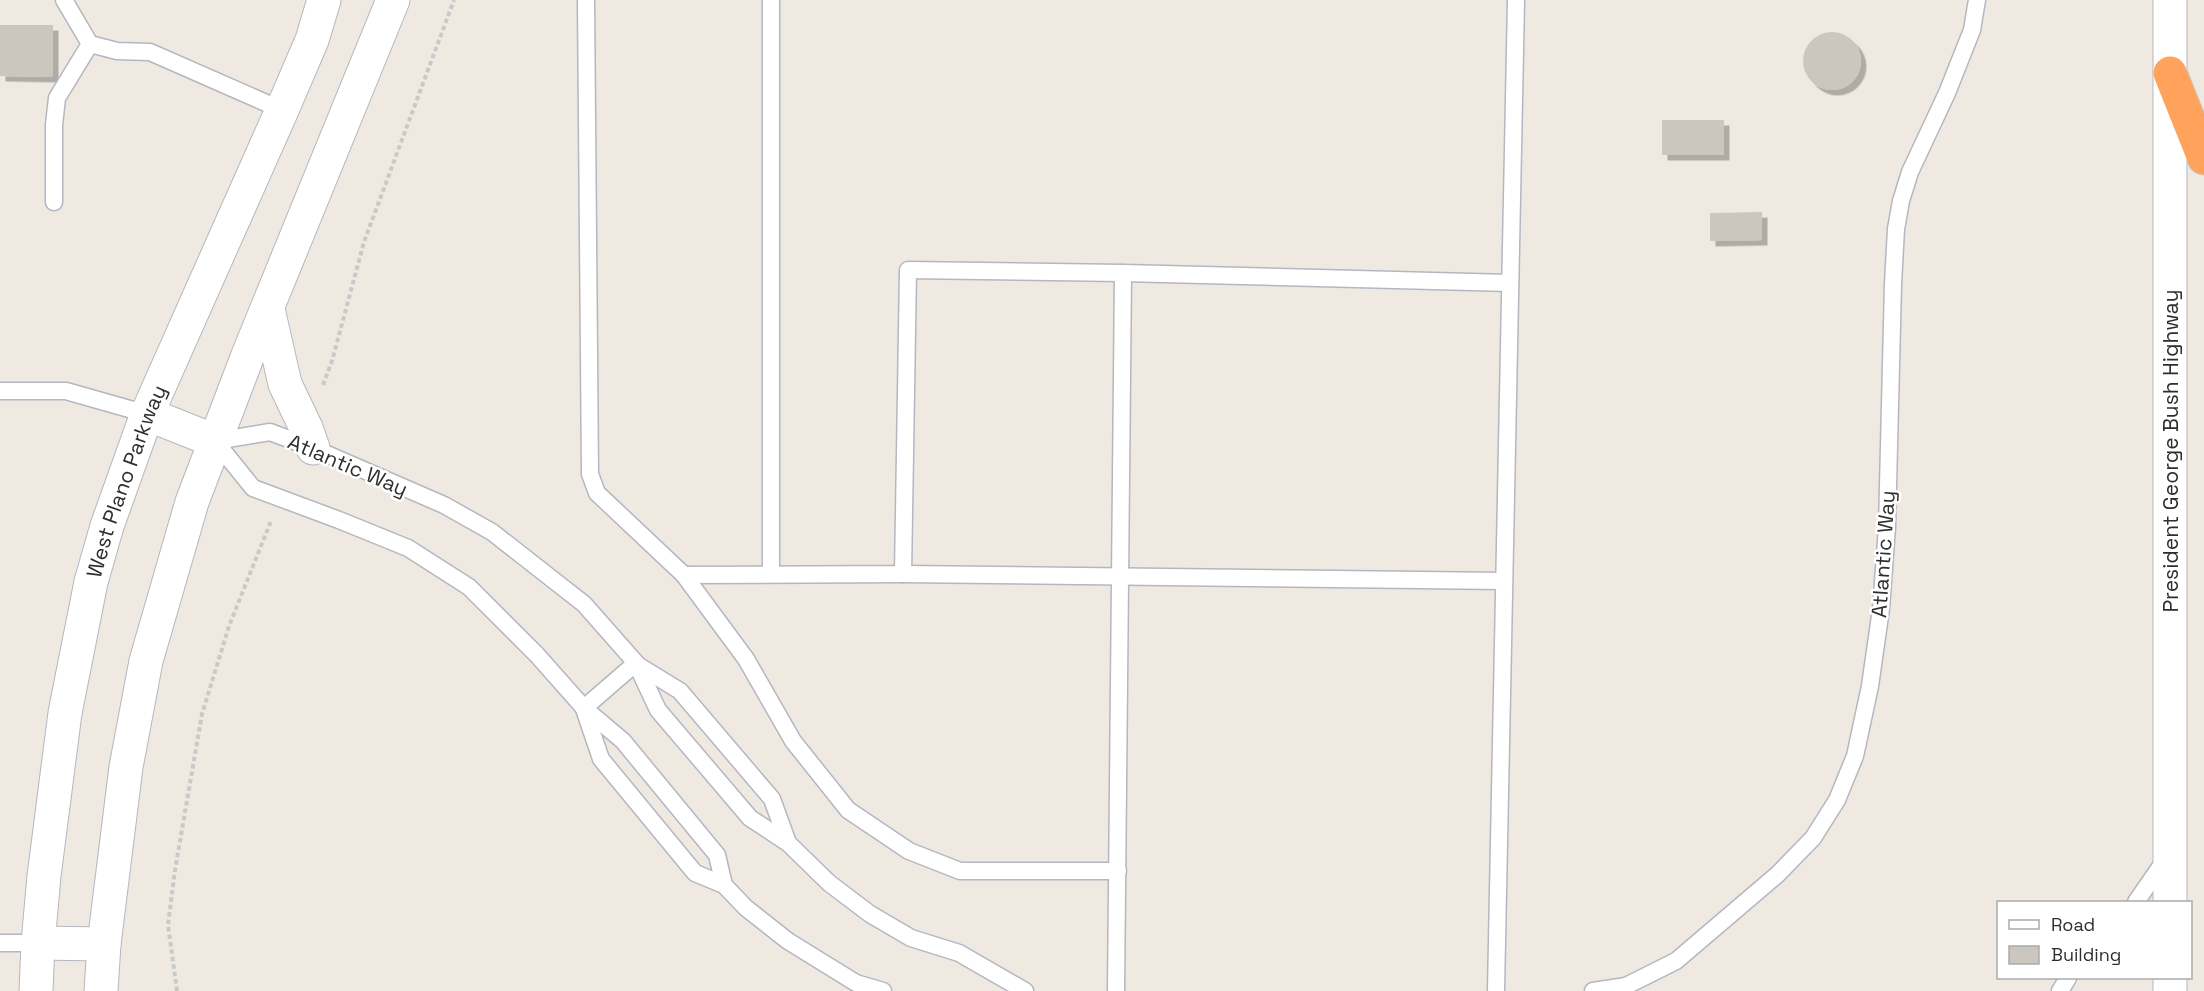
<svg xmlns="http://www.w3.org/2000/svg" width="2204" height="991" font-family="'Space Grotesk',sans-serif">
<defs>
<filter id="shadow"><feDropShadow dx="5.5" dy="5.5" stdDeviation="0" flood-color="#0004"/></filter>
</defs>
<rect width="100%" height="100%" fill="#efe9e1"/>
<g fill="#cbc7bf" filter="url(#shadow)">
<polygon points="0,25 53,25 53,77 0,76"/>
<circle cx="1832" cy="61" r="29"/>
<rect x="1662" y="120" width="62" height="35"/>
<polygon points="1762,212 1762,240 1710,241 1710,213"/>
</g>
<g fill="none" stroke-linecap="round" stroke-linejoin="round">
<defs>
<g id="lane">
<polyline points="64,0 90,44 117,51 150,52 282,110"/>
<polyline points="586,0 590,474 597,493 684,575 903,574 908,270 1123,273 1116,991"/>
<polyline points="54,202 54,125 57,98 90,44"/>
<polyline points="1123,273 1510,283"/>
<polyline points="0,391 66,391 147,414"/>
<polyline points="215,441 270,432 313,448 444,505 492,532 584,604 636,663 658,710 750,818 788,843 829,883 870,914 911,938 959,953 1025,991"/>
<polyline points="215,441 253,488 339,520 408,548 469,587 537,655 584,708 623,741 717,855 724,885"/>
<polyline points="771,574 771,0"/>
<polyline points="903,574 1504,581"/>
<polyline points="684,575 746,659 793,741 848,810 909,851 960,871 1118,871"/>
<polyline points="636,664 680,691 772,799 788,843"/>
<polyline points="584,708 636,663"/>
<polyline points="584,709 601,759 695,873 724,885 746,908 788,941 856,983 883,991"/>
<polyline points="2136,902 2165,860"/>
<polyline points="0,943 38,943"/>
<polyline points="1496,991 1516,0"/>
<polyline points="1593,991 1626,986 1676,961 1778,874 1813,838 1837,800 1855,756 1870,686 1881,609 1887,527 1893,284 1896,229 1901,201 1910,172 1947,93 1972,30 1977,0"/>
<polyline points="2060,991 2068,978"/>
</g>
<g id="secondary">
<polyline points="2170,0 2170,902"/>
<polyline points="268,309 285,384 306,428 313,448"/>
<polyline points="147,414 215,441"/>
<polyline points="38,943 104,944"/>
<polyline points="2170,978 2170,991"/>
<path id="s1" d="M 36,991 L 38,943 L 44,876 L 65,713 L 91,582 L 107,526 L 147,414 L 282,110 L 312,40 L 324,0"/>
<polyline points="101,991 104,944 126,767 146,661 192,502 248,355 393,0"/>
</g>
<polyline id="highway" points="2170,73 2204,158"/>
</defs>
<use href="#lane" stroke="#b4b7c1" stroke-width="19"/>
<use href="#secondary" stroke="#b4b7c1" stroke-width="35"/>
<use href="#highway" stroke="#c9c9c9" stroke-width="35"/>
<g stroke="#c9c9c9" stroke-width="4" stroke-dasharray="4.5 3" stroke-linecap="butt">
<polyline points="323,385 332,361 364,242 454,0"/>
<polyline points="177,991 168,925 175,870 202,714 229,626 271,521"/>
</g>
<use href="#lane" stroke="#fff" stroke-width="16"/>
<use href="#secondary" stroke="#fff" stroke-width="33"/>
<use href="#highway" stroke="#ffa35c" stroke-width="33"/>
</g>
<g text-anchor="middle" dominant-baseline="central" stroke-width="5" stroke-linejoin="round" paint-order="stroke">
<g font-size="21" fill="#2e2e2e" stroke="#fff">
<text transform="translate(2170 451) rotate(-90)">President George Bush Highway</text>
<text transform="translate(348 465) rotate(23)">Atlantic Way</text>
<text stroke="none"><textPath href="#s1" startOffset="520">West Plano Parkway</textPath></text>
<text transform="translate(1883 554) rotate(-86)">Atlantic Way</text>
</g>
</g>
<rect x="1997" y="901" width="195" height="78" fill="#ffffff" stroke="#ababab" stroke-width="1.5"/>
<rect x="2009" y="920" width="30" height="9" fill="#ffffff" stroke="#ababab" stroke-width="1.5"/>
<text x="2051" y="931" font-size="18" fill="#2e2e2e">Road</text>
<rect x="2009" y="946" width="30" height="18" fill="#cbc7bf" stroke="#ababab" stroke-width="1.5"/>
<text x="2051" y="961" font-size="18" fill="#2e2e2e">Building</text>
</svg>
